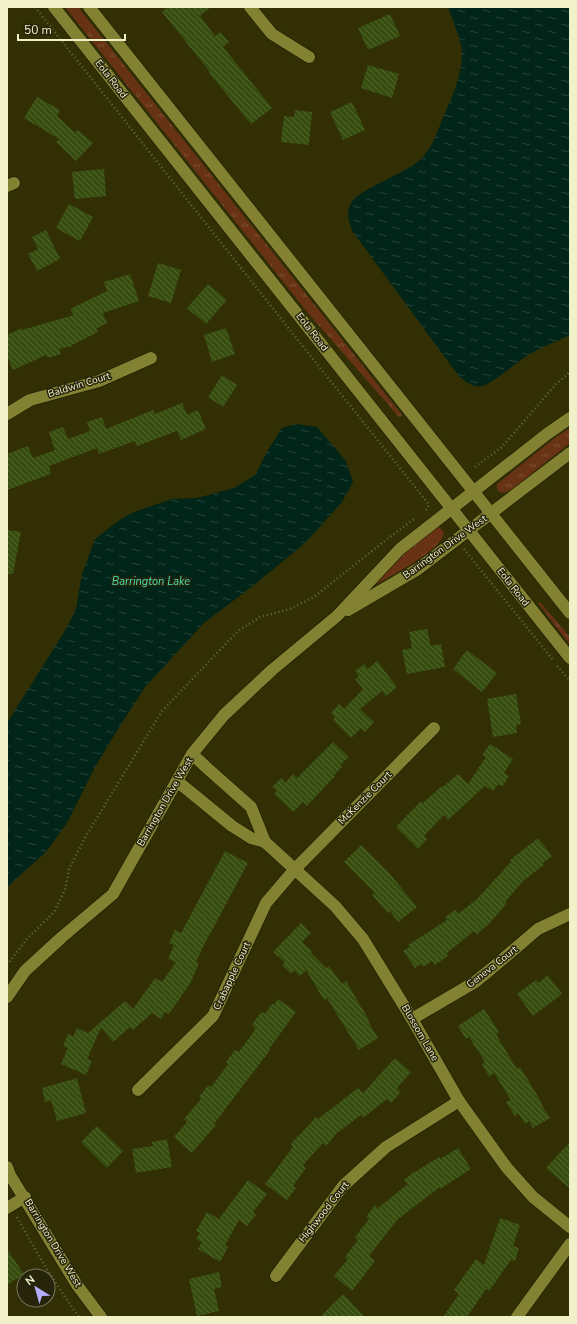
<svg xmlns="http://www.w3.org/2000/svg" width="577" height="1324" font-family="'Nunito Sans',sans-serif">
<defs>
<pattern id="grass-tufts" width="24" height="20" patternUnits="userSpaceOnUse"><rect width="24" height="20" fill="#683314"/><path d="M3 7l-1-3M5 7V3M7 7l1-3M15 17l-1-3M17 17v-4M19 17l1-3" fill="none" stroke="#7e5135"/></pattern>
<pattern id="water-ripples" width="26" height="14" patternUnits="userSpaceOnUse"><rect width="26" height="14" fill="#02251a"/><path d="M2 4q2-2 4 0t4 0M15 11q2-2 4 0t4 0" fill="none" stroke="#27453a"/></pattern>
<pattern id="building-back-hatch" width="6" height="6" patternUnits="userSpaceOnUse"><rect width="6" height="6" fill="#374e10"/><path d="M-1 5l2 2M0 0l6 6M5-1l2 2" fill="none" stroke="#546831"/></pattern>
</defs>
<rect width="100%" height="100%" fill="#312f03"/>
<g fill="url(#grass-tufts)">
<polygon points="65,7 78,7 402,415 399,417 308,313"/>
<path d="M 570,428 L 570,443 L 511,490 C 504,494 495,494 497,484 L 556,437 Z"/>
<path d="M 435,527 L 439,527 L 444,532 C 443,550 390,576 375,585 L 373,582 L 402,551 Z"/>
<polygon points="540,602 570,637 570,645 538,603"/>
</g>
<g fill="url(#water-ripples)">
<path d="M 448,7 L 570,7 L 570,335 C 555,342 539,348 525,357 C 516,363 490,385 482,386 C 472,388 465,381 458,375 L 353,232 C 349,223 346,215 350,205 C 356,189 409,173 423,157 C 432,147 437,133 442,120 C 451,99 462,77 462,53 C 462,41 452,19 448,7 Z"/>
<polygon points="296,424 317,427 346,461 353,482 342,502 305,543 254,585 204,623 145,687 116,732 95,767 67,823 45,853 7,887 7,723 66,629 76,609 82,574 95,539 121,519 134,512 172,499 197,498 234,488 255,475 268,450 282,428"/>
</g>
<g fill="url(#building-back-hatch)">
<polygon points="168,7 211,7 200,16 215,36 220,32 229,42 223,47 272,108 251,124 209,73 210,72 162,12"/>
<polygon points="390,14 400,36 368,50 358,28"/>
<polygon points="368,65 399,74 392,98 361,88"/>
<polygon points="37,97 60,110 57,116 75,133 78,130 93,143 76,161 56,142 59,139 24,118"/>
<polygon points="352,102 365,130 343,140 330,112"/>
<polygon points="295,110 312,112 309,145 281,142 284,116 294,117"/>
<polygon points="104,169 106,196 75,199 72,172"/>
<polygon points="69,204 93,217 80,241 56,228"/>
<polygon points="46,230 60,259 37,271 28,254 38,249 32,237"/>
<polygon points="158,263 181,270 171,303 148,296"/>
<polygon points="130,274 139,301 103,313 107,323 96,329 98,332 72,345 72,346 59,349 61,354 47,358 46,355 13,370 7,356 7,335 22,328 22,330 74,315 70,309 107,291 104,282"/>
<polygon points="208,284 227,300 206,324 187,308"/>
<polygon points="226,328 235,354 212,362 204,335"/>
<polygon points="222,375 237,385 223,407 208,397"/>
<polygon points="182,403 187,415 198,410 206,429 181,440 177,431 137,446 135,441 99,454 97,448 49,466 51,474 7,490 7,454 28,446 33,458 55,450 49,432 63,427 68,439 90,431 87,422 102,417 106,429 153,410 155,414"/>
<polygon points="7,530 21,532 13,574 7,574"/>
<polygon points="427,629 431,646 441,644 445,667 407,674 402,650 412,648 409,632"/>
<polygon points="467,650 497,673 482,692 453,669"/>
<polygon points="377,661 397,687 386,696 382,691 360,709 374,722 365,732 361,728 351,738 333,720 335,717 331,713 339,704 344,709 363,689 355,679 359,676 355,671 364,664 368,669"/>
<polygon points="516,694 521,724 516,725 517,733 493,737 487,699"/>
<polygon points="333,742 349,757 340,765 342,767 334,775 335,776 307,806 303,802 293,812 274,794 277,791 272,787 281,778 285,783 293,774 297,778"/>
<polygon points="490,744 513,759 504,773 509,776 502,787 498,784 493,791 485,786 448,820 444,815 424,836 427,839 418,849 396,827 421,801 423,803 442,786 443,787 458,774 468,784 486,757 482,755"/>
<polygon points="538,838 552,856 543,863 544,865 523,881 505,902 507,903 489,924 477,934 474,931 447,953 448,956 435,965 432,961 423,967 421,964 415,968 403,951 410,947 408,945 447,920 445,917 455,910 458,914 477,899 511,862 510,860"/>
<polygon points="361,845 390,874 417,907 398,922 390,911 388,913 372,895 375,893 344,862"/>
<polygon points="225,851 248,863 204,945 196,962 199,963 191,982 169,1014 165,1012 161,1019 152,1013 133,1030 130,1027 113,1042 101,1028 87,1059 92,1061 86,1075 61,1064 68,1048 63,1046 68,1034 73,1037 77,1028 88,1033 125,1001 133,1009 155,978 162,982 176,962 168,959 174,945 169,943 175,930 181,933"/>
<polygon points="301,923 311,933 302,942 312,951 311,953 326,968 329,966 342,984 346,981 369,1020 368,1021 378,1038 359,1050 327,998 324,1000 306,970 300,976 294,970 291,974 282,965 285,962 273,952"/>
<polygon points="548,975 562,994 533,1016 517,994 536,980 538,983"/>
<polygon points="278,999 296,1012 269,1049 270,1050 214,1124 216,1125 192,1153 174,1137 187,1122 184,1119 201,1099 199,1097 208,1085 211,1087 228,1064 226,1062 235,1050 239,1052 256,1028 252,1025 261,1012 265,1014 272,1004 274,1005"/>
<polygon points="484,1009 499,1032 496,1034 500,1041 517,1069 520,1067 542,1103 541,1104 550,1118 533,1128 529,1121 525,1124 518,1113 515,1116 506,1102 511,1100 494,1073 489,1077 482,1064 485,1062 469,1037 466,1039 458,1026"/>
<polygon points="395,1058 411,1072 397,1088 401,1092 391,1103 387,1099 363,1118 361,1115 337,1133 326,1146 323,1143 303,1165 306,1168 293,1186 296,1188 287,1200 265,1184 293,1147 291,1144 316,1117 318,1119 358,1088 363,1093"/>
<polygon points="77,1078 86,1113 57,1121 51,1100 45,1102 42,1088"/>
<polygon points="97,1126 123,1151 107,1168 81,1142"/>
<polygon points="167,1139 172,1167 136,1173 132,1149 153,1146 152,1142"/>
<polygon points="570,1142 570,1189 546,1168"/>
<polygon points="458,1148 471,1169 440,1189 440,1187 398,1219 369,1256 375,1261 352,1291 334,1276 348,1259 345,1257 358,1240 355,1237 369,1219 366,1217 375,1205 378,1208 408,1184 404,1180 415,1171 415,1172 439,1157 440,1159"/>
<polygon points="248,1180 267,1194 253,1212 256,1215 247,1226 239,1220 225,1245 228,1247 220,1262 198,1249 202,1242 196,1239 200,1233 196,1231 207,1212 219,1219"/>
<polygon points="500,1218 520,1225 513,1246 519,1248 515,1261 511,1260 489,1291 486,1289 467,1317 443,1317 459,1294 454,1290 476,1259 484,1265"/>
<polygon points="7,1249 24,1274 7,1285"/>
<polygon points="219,1272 222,1287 214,1289 219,1311 197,1316 189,1279"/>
<polygon points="343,1294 365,1317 320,1317"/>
</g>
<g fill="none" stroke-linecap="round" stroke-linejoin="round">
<defs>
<g id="minor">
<polyline points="250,7 272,34 309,57"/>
<polyline points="7,186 14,183"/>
<polyline points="7,414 30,400 99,381 151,358"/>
<polyline points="348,610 418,569 570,453"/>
<polyline points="192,754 207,768 251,807 265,842 335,906 363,939 412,1019 459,1101 507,1168 533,1197 570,1227"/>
<polyline points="177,781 232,826 251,838 265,842"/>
<polyline points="7,997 25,971 62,937 113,894 192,754 224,715 272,670 337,616 400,549 547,434 570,418"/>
<polyline points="412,1019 475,982 491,969 538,929 570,914"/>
<polyline points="138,1090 213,1016 266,903 295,869 434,728"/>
<polyline points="7,1167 10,1175 77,1285 101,1317"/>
<polyline points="7,1208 25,1197"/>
<polyline points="276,1276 343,1186 386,1147 459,1101"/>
<polyline points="517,1317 570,1244"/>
</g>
<g id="tertiary">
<polyline points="54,7 570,658"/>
<polyline points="89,7 570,613"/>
</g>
</defs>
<use href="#minor" stroke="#181701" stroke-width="13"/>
<use href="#tertiary" stroke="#181701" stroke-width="13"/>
<g stroke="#6b693f" stroke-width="2.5" stroke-dasharray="1 3" stroke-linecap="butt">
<polyline points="35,7 297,339 427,502 429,505 426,510"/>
<polyline points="475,467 502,447 557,383 570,372"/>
<polyline points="464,549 553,660"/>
<polyline points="557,666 570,681"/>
<polyline points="7,965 27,939 54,912 65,890 69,869 86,836 162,711 238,631 260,617 290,609 314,597 382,543 414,519"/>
<path d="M 17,1217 C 36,1252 56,1285 79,1317"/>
</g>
<use href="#minor" stroke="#838132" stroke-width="12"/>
<use href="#tertiary" stroke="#838132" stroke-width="12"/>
</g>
<g text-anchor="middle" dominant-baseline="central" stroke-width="3" stroke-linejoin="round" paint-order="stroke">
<g font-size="10" fill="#f0f0c9" stroke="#26250c">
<text transform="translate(111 79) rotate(52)">Eola Road</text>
<text transform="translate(312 332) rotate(52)">Eola Road</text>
<text transform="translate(79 385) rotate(-17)">Baldwin Court</text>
<text transform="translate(445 547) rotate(-36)">Barrington Drive West</text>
<text transform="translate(513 587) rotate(52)">Eola Road</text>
<text transform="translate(365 798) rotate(-45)">McKenzie Court</text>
<text transform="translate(165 802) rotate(-60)">Barrington Drive West</text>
<text transform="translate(492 967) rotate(-38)">Geneva Court</text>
<text transform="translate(232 976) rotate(-65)">Crabapple Court</text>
<text transform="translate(420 1033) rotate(60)">Blossom Lane</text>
<text transform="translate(324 1212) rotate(-52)">Highwood Court</text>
<text transform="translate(53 1243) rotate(59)">Barrington Drive West</text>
</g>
<g font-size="11" font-style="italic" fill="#4adeaf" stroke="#26250c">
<text x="151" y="581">Barrington Lake</text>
</g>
</g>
<rect width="577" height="1324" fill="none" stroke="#f0f0c9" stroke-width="16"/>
<g transform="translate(36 1288) rotate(323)"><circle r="19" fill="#26250c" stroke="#777658"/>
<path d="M0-3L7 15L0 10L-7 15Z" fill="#b3acf9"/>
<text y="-6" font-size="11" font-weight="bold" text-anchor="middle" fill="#f0f0c9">N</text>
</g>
<path d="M18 34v6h107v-6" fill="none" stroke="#f0f0c9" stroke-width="2"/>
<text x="24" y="34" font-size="12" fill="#f0f0c9" stroke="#26250c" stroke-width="3" paint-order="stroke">50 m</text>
</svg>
